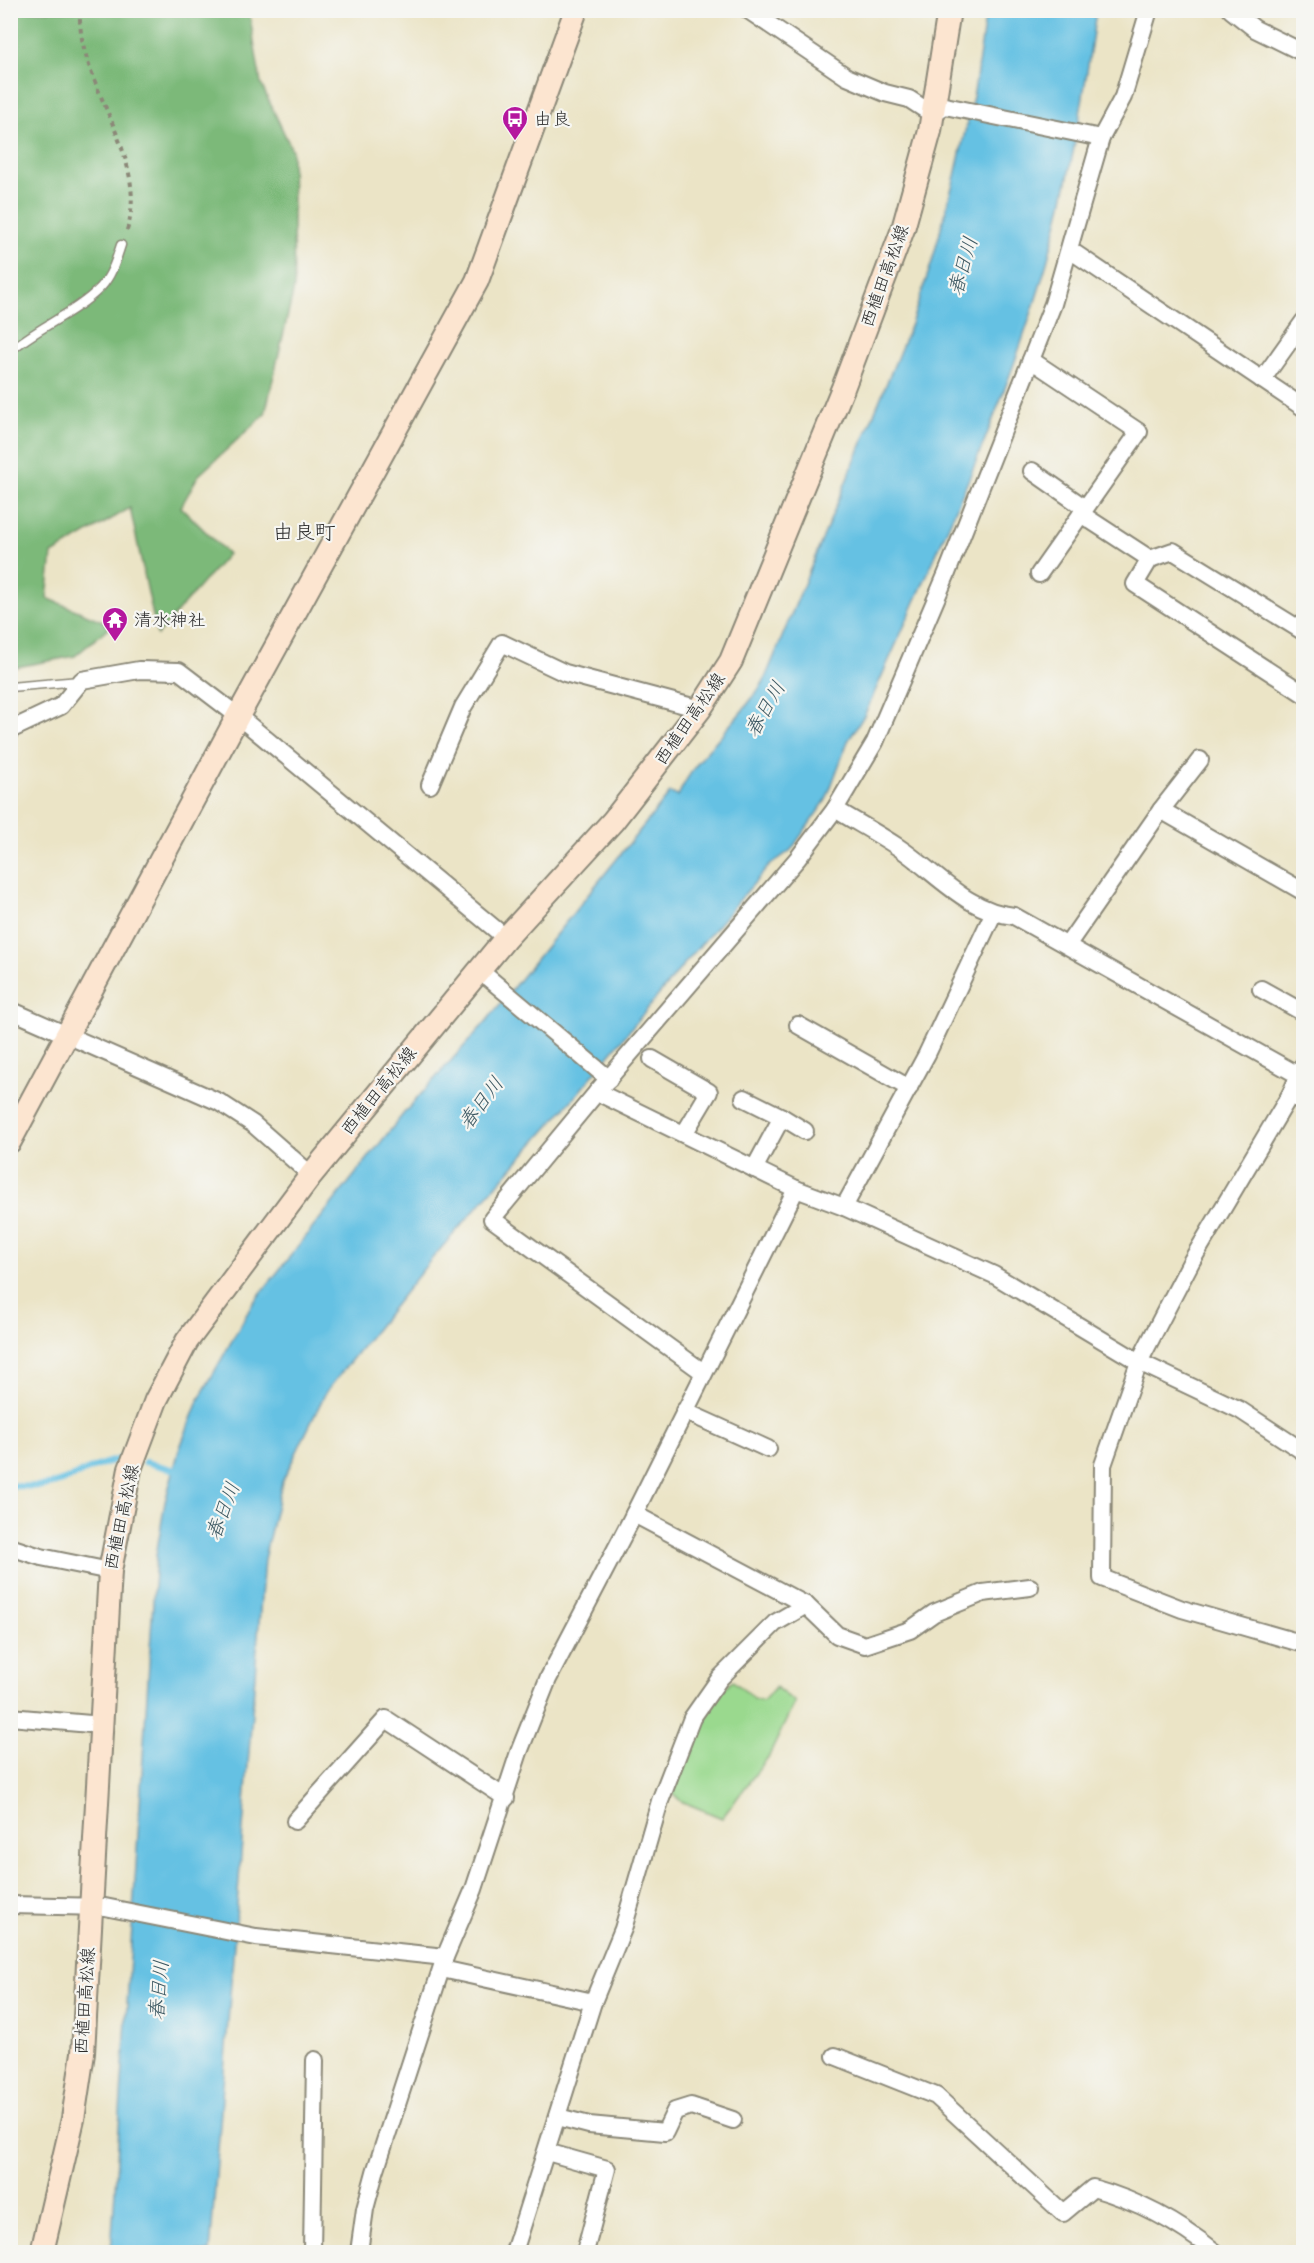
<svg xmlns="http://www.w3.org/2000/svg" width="1314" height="2263" font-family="'Comic Neue','Klee One',sans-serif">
<rect width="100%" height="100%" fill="#f6f6f2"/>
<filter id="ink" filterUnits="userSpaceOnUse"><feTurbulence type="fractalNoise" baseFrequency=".0167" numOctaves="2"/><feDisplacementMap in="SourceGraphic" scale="12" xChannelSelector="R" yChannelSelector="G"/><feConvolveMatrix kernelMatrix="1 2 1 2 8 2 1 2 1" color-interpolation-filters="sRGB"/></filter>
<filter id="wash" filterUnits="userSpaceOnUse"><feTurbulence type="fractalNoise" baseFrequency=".008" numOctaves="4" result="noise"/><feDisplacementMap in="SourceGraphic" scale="24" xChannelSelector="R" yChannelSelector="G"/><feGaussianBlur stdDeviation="1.35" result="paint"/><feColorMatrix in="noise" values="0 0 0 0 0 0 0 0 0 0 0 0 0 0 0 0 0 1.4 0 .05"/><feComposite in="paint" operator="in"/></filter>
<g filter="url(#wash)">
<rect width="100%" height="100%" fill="#ebe4c6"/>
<path fill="#9ad98e" stroke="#62825c" stroke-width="1.5" d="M 733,1681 L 754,1698 L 763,1701 L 775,1687 L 795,1702 L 769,1756 L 722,1818 L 681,1801 L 670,1791 C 686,1747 693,1709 733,1681 Z"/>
<polygon fill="#7bb979" stroke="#537252" stroke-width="1.5" points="11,11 249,11 261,84 292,150 294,288 265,414 198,476 181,507 228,554 157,635 130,508 52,554 47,598 112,625 75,656 11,668"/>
<path fill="#65c1e3" stroke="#487687" stroke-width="1.5" d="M 986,11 L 1096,11 C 1083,103 1068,196 1040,286 C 995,433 927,573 865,714 L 848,741 L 826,800 L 791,850 L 769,866 L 685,963 L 579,1092 L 429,1262 L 326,1392 L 282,1482 L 264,1559 L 210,2252 L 111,2252 L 156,1556 L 165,1502 L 179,1450 L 198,1401 L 253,1303 L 404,1113 L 484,1024 L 670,793 L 678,796 C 698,751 739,723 764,681 L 911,324 L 932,262 L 955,176 L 974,92 Z"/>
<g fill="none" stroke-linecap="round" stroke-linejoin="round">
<g stroke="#65c1e3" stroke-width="6">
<polyline points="145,1462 179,1471"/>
<path d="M 10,1485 C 64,1493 74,1469 120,1459"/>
</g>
</g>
</g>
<g filter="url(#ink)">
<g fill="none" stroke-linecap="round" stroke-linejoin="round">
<defs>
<g id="service">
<path d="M 10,351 C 38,327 76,313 101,287 C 112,275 116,260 121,245"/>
<polyline points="10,687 79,681"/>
</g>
<g id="minor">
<polyline points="748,10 847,77 885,93 909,99 932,114 945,106 1101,138 1053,304 947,573 875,742 835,809 798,858 597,1092 796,1189 844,1207 994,1275 1139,1362 1240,1410 1304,1452"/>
<polyline points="1231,10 1255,29 1304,53"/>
<polyline points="1101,138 1123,97 1149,10"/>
<polyline points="1070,250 1304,408"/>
<polyline points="1031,360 1139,432 1039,574"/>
<polyline points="1262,380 1304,321"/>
<polyline points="1032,471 1085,508"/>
<polyline points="1081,514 1150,559 1173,551 1304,632"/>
<polyline points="1150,559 1135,584 1304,694"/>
<polyline points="10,730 61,706 82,680 139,670 179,671 238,716 506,938"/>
<polyline points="430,785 463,707 502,643 565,673 700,709"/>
<path d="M 835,809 C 856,822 877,833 898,847 C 936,872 967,912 1014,916 L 1298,1075"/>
<polyline points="1161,810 1304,892"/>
<polyline points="1068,944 1161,810 1200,760"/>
<polyline points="479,970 609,1079"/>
<polyline points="1261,989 1304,1013"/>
<polyline points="10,1010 219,1102 253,1124 311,1175"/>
<polyline points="798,1025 909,1088"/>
<polyline points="652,1059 709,1092 684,1134"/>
<polyline points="1304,1064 1290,1095 1191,1262 1139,1362 1103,1465 1102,1578 1182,1609 1304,1644"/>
<polyline points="597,1092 492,1219 703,1372"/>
<polyline points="1290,1095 1304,1102"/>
<polyline points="744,1098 782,1117 754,1169"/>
<polyline points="782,1117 805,1131"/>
<polyline points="844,1207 927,1054 993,914"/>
<polyline points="684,1411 768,1449"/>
<polyline points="634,1514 806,1605 837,1635 865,1645 910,1630 934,1613 983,1593 1030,1587"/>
<polyline points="10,1547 41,1557 110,1571"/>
<polyline points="10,1717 102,1725"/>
<polyline points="295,1821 386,1719 506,1798"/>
<polyline points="10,1905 105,1907 256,1937 445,1957"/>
<polyline points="442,1969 593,2002"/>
<path d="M 835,2056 L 936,2096 L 1063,2213 L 1093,2188 C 1139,2201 1178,2222 1215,2252"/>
<polyline points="558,2117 589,2125 665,2132 675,2111 691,2106 733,2120"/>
<polyline points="547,2152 607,2169 585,2252"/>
<polyline points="312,2252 315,2060"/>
<polyline points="359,2252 365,2209 375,2172 445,1957 474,1889 519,1752 548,1679 629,1524 796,1189"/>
<polyline points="514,2252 593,2002 623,1929 660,1801 692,1718 720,1678 775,1623 806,1605"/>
</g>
<g id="secondary">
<polyline points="10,1141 238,716 477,281 576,10"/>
<polyline points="42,2252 73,2119 83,2053 110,1571 130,1469 156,1400 187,1341 311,1175 506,938 613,821 700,709 731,661 843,388 903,229 930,131 949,10"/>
</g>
</defs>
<use href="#service" stroke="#8b8878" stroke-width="11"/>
<use href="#minor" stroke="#8b8878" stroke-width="20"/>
<use href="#secondary" stroke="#8b8878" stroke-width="26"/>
<path stroke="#8b8878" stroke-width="4" stroke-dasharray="4.5 4.5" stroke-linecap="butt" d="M 80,10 C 76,86 153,157 126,233"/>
<use href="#service" stroke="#fff" stroke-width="8"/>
<use href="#minor" stroke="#fff" stroke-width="16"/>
<use href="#secondary" stroke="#fce5d0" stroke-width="22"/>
</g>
</g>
<defs>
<symbol id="bus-pin" viewBox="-11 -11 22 30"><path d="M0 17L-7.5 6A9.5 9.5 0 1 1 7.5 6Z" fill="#b5179e" stroke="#f6f6f2"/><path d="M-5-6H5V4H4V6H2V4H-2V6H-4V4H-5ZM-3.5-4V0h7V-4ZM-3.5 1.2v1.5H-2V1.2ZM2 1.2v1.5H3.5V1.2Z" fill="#fff"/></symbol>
<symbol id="temple-pin" viewBox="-11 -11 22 30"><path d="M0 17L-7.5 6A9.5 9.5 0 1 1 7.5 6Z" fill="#b5179e" stroke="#f6f6f2"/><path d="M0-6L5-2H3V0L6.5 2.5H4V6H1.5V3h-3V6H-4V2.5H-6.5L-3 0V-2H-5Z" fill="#fff"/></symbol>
</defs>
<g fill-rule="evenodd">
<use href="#bus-pin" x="500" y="104" width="30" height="40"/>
<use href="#temple-pin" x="100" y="605" width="30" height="40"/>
</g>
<g text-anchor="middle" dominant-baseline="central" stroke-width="4.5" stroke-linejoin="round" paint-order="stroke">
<g font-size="18" fill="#2b2b2b" stroke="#f6f6f2" text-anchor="start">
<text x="534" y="119">由良</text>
<text x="134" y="620">清水神社</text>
</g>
<g font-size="18" fill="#2b2b2b" stroke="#f6f6f2">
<text transform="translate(885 276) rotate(-70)">西植田高松線</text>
<text transform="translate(690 719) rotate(-55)">西植田高松線</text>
<text transform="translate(379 1091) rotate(-51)">西植田高松線</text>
<text transform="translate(122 1517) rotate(-78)">西植田高松線</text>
<text transform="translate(85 2001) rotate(-86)">西植田高松線</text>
</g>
<g font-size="20" font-style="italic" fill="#3c5862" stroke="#f6f6f2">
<text transform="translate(963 266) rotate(-74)">春日川</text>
<text transform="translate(765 709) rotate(-60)">春日川</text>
<text transform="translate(481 1103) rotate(-53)">春日川</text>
<text transform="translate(223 1511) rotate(-69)">春日川</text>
<text transform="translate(159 1990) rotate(-85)">春日川</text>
</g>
<g font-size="21" fill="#2b2b2b" stroke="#f6f6f2">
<text x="304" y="532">由良町</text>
</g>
</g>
<rect width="1314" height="2263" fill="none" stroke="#f6f6f2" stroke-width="36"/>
</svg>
